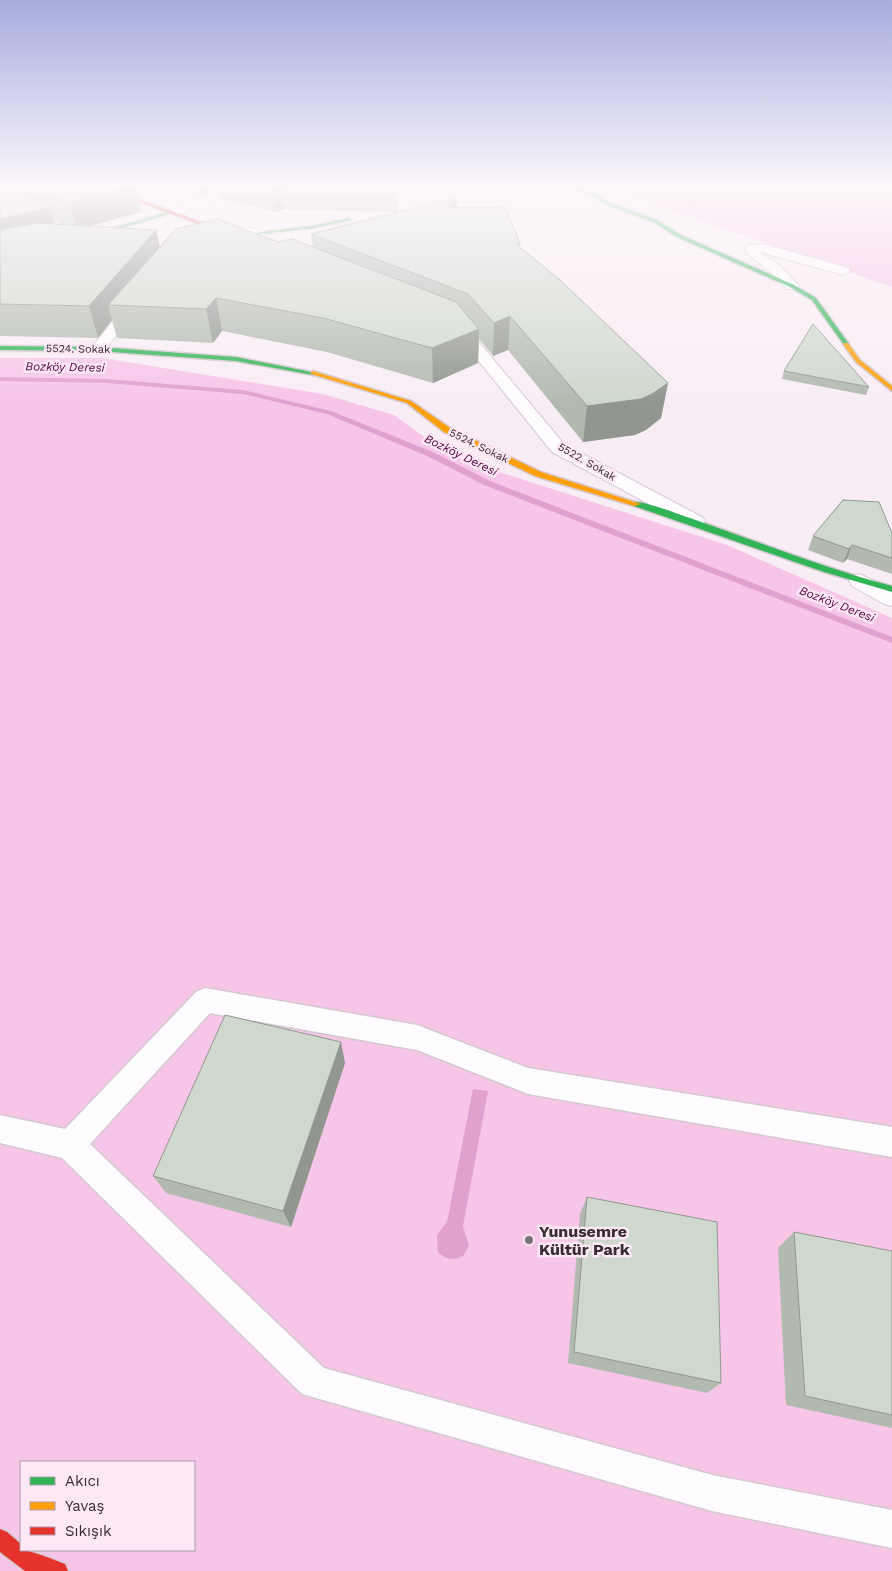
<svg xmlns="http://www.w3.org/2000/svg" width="892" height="1571" font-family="'Work Sans',sans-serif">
<rect width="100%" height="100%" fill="#f9edf5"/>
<g fill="#f7c5e8" fill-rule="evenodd">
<polygon points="598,184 892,184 892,287"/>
<path d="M 0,358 L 102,358 L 323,394 L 394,415 L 427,439 L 471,463 L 727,545 L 892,618 L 892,1571 L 0,1571 ZM 21,1462 L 194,1462 L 194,1550 L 21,1550 Z"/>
</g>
<path fill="#e0a1ce" d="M 473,1089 L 488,1091 L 463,1226 L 469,1246 L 463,1256 C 453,1261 446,1260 438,1252 L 437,1235 L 447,1222 Z"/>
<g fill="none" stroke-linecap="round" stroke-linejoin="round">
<polygon fill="#e0a1ce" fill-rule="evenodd" points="0,377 106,379 243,390 331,411 433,452 490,481 892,637 892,643 484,485 427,456 327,414 243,394 106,383 0,381"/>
<defs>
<polygon id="lane" points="205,988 417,1025 528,1068 892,1127 892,1157 528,1094 417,1050 210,1013 90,1144 324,1368 712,1475 892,1510 892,1548 712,1511 302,1394 62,1158 0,1143 0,1115 65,1129 196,992"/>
<g id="street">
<polygon points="231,184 243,184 232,193 175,215 171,216 165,213"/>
<path d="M 238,226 L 262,230 L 269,242 L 266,252 C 259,253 248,250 243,244 L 245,241 L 257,243 L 252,236 L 238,234 L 226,237 L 231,241 L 225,245 L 213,238 L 218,231 Z"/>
<polygon points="763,244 849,268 850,271 844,275 759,252 779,265 799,286 797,289 787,289 769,271 744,251 748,245"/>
<polygon points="138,295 145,299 103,352 93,352 90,349 93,346 133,296"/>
<polygon points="462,327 467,328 564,444 702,517 705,521 702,525 695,527 688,525 552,452 457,334 455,331 457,328"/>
<polygon points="860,574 892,590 892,606 884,604 852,586 849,581 852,576"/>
</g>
<g id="fast">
<polygon points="558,184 564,184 595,193 611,203 657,220 681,235 794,285 816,298 849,344 844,345 812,300 790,287 677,237 653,222 607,205 591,195"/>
<polygon points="169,212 173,213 82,239 78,238"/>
<polygon points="349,218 351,220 313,228 258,234 256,233 313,226"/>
<polygon points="0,346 98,347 236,357 316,373 313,375 236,361 98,351 0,350"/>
<path d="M 634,502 C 646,501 680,515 693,519 C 759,542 824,568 892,586 L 892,592 L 824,572 L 634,506 Z"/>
</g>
<g id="slow">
<polygon points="844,343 848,343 860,360 892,386 892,391 856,362 843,344"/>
<polygon points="313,371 411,401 450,428 541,472 641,504 634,506 535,476 444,432 407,403 311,374 310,373"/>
</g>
<g id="jam">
<polygon points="101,184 106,184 147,202 228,232 224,233 143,204"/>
<path d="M 0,1529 L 7,1532 L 21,1544 L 21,1550 C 30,1550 55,1560 65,1564 L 68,1571 L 25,1571 L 0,1552 Z"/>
</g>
</defs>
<use href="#lane" stroke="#d4c9d0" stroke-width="3"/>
<use href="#street" stroke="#d4c9d0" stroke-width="2"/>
<use href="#fast" stroke="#d4c9d0" stroke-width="3"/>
<use href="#slow" stroke="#d4c9d0" stroke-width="3"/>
<use href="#jam" stroke="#d4c9d0" stroke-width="3"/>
<g stroke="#d2ced1" stroke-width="1" stroke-dasharray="2 1" stroke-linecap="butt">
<polyline points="691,215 693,203 766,184"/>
<polyline points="863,257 892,260"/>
</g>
<use href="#lane" fill="#fefcfe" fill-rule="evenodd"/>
<use href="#street" fill="#fefcfe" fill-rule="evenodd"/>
<use href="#fast" fill="#30b455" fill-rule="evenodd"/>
<use href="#slow" fill="#ff9f0a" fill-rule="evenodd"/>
<use href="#jam" fill="#e5322d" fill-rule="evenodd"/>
</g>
<g fill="#b2bab0" fill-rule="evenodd">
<path d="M 0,184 L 130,184 L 135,186 L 141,212 L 90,226 L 156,230 L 160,247 L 278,242 L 313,247 L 311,234 L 396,212 L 284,209 L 276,212 L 221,199 L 219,187 L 202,195 L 155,184 L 393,184 L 397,186 L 398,212 L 457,207 L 520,243 L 520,247 L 668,383 L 661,418 L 646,430 L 635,435 L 583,442 L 508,350 L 493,356 L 479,339 L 478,363 L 433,383 L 327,352 L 222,331 L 213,343 L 117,338 L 112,320 L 98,338 L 0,336 ZM 54,220 L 64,225 L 55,224 Z"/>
<polygon points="784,371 869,387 866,395 782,379"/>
<polygon points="892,533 892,574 847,559 843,563 808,550 813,536"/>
<polygon points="345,1063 291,1227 166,1193 153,1176"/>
<polygon points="587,1197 721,1383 707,1393 568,1363 580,1214"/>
<polygon points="794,1232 892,1251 892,1428 786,1405 778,1248"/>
</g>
<g fill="#919790">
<polygon points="200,184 219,184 219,187 202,195"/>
<polygon points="277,184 281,184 284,209 276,212 272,185"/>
<polygon points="135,186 141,212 76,230 69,202"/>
<polygon points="457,197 457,225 447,208"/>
<polygon points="50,207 58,235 0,249 0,219"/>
<polygon points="156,230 162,259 108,305 112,320 98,338 89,306"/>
<polygon points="216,298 222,331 213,343 206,309"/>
<polygon points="510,316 508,350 493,356 494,323"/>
<polygon points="479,329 478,363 433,383 432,348"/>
<polygon points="668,383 661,418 646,430 635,435 583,442 587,406"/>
<polygon points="852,545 847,559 843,563 849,549"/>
<polygon points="341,1042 345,1063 291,1227 283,1211"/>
</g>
<g fill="#cfd8cd" stroke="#919790">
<polygon points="22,184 130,184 135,186 69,202"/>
<polygon points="265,184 277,184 272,185"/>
<polygon points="324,184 393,184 397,186"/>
<polygon points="0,185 50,207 0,219"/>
<polygon points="457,197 447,208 505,207 520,243 516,244 559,279 668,383 652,394 641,399 587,406 510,316 494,323 468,294 311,234"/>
<polygon points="217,219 278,242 292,239 456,302 479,329 432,348 323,318 216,298 206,309 108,305 176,229"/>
<polygon points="38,223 156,230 89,306 0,304 0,230"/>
<polygon points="813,324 869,387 784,371"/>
<polygon points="843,500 879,502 892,533 892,558 852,545 849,549 813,536"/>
<polygon points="225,1015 341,1042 283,1211 153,1176"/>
<polygon points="587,1197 717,1222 721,1383 574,1352"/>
<polygon points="794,1232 892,1251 892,1415 805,1396"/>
</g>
<linearGradient id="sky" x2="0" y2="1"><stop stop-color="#a5acde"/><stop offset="0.46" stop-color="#fcf7fa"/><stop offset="1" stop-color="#fcf7fa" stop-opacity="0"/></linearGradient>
<rect width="892" height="404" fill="url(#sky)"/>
<circle fill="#7a7076" stroke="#fee8f6" stroke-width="2" cx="529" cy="1240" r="5"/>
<g text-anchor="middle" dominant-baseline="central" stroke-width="5" stroke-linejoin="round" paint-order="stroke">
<g font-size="11" fill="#362c32" stroke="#fee8f6">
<text transform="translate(78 349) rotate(1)">5524. Sokak</text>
<text transform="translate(479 446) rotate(26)">5524. Sokak</text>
<text transform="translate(587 462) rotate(30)">5522. Sokak</text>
</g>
<g font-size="12" font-style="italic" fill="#500040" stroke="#fee8f6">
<text transform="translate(65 367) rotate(1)">Bozköy Deresi</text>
<text transform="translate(461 455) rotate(26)">Bozköy Deresi</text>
<text transform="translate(837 604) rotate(21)">Bozköy Deresi</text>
</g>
<g font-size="16" font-weight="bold" fill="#362c32" stroke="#fee8f6" text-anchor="start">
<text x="539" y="1231">Yunusemre<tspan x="539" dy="18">Kültür Park</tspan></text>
</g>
</g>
<rect x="20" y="1461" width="175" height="90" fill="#fee8f6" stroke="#ae9da8"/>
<rect x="30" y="1477" width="25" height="8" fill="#30b455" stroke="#ae9da8"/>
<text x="65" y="1486" font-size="15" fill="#362c32">Akıcı</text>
<rect x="30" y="1502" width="25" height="8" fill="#ff9f0a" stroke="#ae9da8"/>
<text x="65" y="1511" font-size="15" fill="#362c32">Yavaş</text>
<rect x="30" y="1527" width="25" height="8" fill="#e5322d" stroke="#ae9da8"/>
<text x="65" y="1536" font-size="15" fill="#362c32">Sıkışık</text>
</svg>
